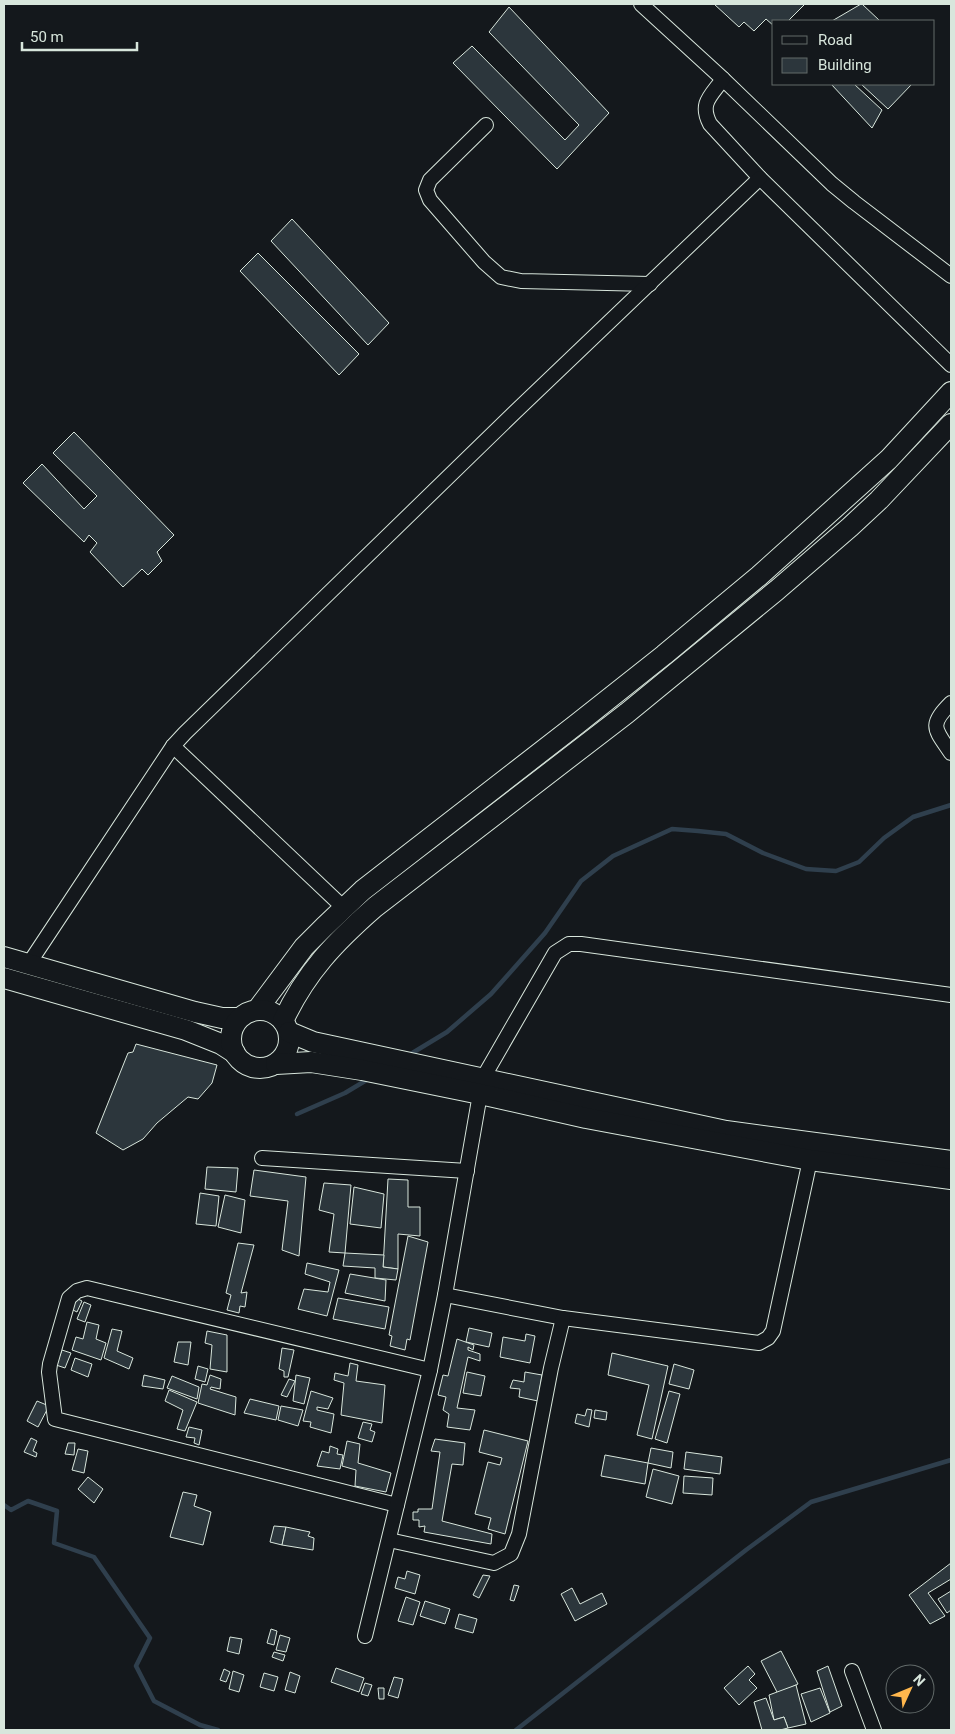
<svg xmlns="http://www.w3.org/2000/svg" width="955" height="1734" font-family="Roboto,sans-serif">
<rect width="100%" height="100%" fill="#14181c"/>
<g fill="none" stroke-linecap="round" stroke-linejoin="round">
<g stroke="#2f3f4d" stroke-width="4.5">
<polyline points="409,1055 447,1032 491,994 545,933 581,881 613,856 672,829 698,831 726,834 763,853 806,869 836,871 859,862 884,838 913,817 951,805"/>
<polyline points="297,1114 345,1093 370,1078"/>
<polyline points="4,1505 11,1510 28,1501 57,1511 54,1543 94,1557 150,1638 136,1666 154,1701 200,1725 218,1730"/>
<polyline points="516,1730 746,1550 811,1502 951,1460"/>
</g>
</g>
<g fill="#2c363c" stroke="#d8e6dc">
<polygon points="714,4 803,4 804,5 788,21 774,21 774,26 766,19 754,31 744,22 739,27"/>
<polygon points="862,4 880,21 832,21 861,4"/>
<polygon points="509,7 609,113 557,169 453,63 472,46 565,140 579,125 489,32"/>
<polygon points="831,84 854,84 882,110 872,128"/>
<polygon points="861,84 912,84 888,109"/>
<polygon points="292,219 389,323 368,345 271,241"/>
<polygon points="258,253 359,354 339,375 240,271"/>
<polygon points="74,432 174,535 157,552 162,561 148,575 142,569 123,587 90,552 97,543 89,535 84,542 23,483 42,464 84,509 97,496 53,453"/>
<polygon points="136,1044 217,1065 212,1083 198,1099 188,1097 157,1123 143,1139 123,1150 96,1133 128,1053 133,1052"/>
<polygon points="207,1167 238,1168 236,1192 205,1189"/>
<polygon points="254,1170 306,1177 299,1256 282,1250 288,1201 250,1196"/>
<polygon points="388,1179 408,1180 408,1207 420,1207 420,1236 398,1234 398,1269 383,1267"/>
<polygon points="324,1183 351,1185 345,1253 329,1252 334,1214 319,1210"/>
<polygon points="354,1187 384,1194 381,1228 350,1224"/>
<polygon points="200,1193 219,1196 216,1226 196,1224"/>
<polygon points="225,1195 245,1200 241,1233 218,1227"/>
<polygon points="408,1236 428,1242 410,1340 407,1339 405,1350 390,1346 392,1336 389,1335"/>
<polygon points="238,1243 254,1245 241,1293 247,1292 245,1307 240,1306 239,1313 227,1310 231,1295 226,1293"/>
<polygon points="345,1253 384,1255 383,1267 398,1269 396,1280 375,1278 375,1268 343,1266"/>
<polygon points="307,1263 339,1270 327,1316 298,1309 304,1289 328,1292 330,1282 305,1274"/>
<polygon points="350,1274 386,1280 385,1301 345,1293"/>
<polygon points="76,1298 82,1301 77,1312 71,1309"/>
<polygon points="338,1298 389,1307 385,1329 333,1319"/>
<polygon points="84,1302 91,1305 85,1322 77,1319"/>
<polygon points="87,1322 99,1325 96,1339 106,1343 101,1360 72,1350 76,1337 83,1339"/>
<polygon points="469,1328 492,1333 489,1347 466,1342"/>
<polygon points="112,1329 122,1331 117,1351 133,1358 129,1369 104,1358"/>
<polygon points="207,1331 227,1335 227,1372 210,1369 212,1345 205,1343"/>
<polygon points="526,1334 535,1336 530,1363 500,1357 503,1337 525,1341"/>
<polygon points="457,1339 474,1345 473,1350 468,1347 468,1350 480,1354 480,1361 468,1357 457,1408 475,1410 470,1430 447,1427 449,1414 443,1410 446,1397 438,1395 443,1375 448,1376"/>
<polygon points="178,1342 191,1342 188,1365 174,1362"/>
<polygon points="282,1348 294,1350 288,1377 284,1377 284,1371 279,1369"/>
<polygon points="62,1350 71,1353 65,1368 56,1365"/>
<polygon points="612,1353 668,1366 652,1439 637,1435 649,1385 608,1375"/>
<polygon points="75,1358 92,1364 88,1377 71,1370"/>
<polygon points="350,1363 358,1365 356,1381 385,1385 382,1423 341,1415 344,1383 334,1380 335,1373 348,1376"/>
<polygon points="674,1364 694,1370 689,1389 669,1384"/>
<polygon points="198,1366 208,1369 205,1382 195,1379"/>
<polygon points="467,1372 485,1376 481,1396 463,1393"/>
<polygon points="525,1372 542,1375 538,1401 519,1397 520,1389 510,1388 513,1380 524,1382"/>
<polygon points="144,1375 165,1380 163,1389 142,1386"/>
<polygon points="210,1375 221,1379 220,1389 211,1387 210,1389 236,1397 235,1415 198,1403 202,1384 207,1385"/>
<polygon points="296,1375 310,1378 304,1404 293,1401"/>
<polygon points="172,1376 199,1387 197,1399 167,1388"/>
<polygon points="289,1379 295,1381 287,1397 281,1395"/>
<polygon points="169,1390 197,1402 185,1431 177,1429 183,1410 165,1401"/>
<polygon points="311,1391 333,1398 328,1409 317,1407 317,1410 334,1414 331,1433 310,1427 311,1422 303,1421"/>
<polygon points="669,1391 680,1394 667,1443 655,1439"/>
<polygon points="250,1399 279,1406 276,1420 244,1413"/>
<polygon points="37,1401 49,1406 38,1427 27,1421"/>
<polygon points="281,1406 303,1410 298,1426 278,1420"/>
<polygon points="587,1409 592,1410 589,1427 575,1423 577,1414 585,1416"/>
<polygon points="595,1410 607,1412 606,1420 594,1418"/>
<polygon points="363,1422 372,1424 370,1430 375,1432 372,1442 358,1438"/>
<polygon points="189,1427 202,1430 199,1445 194,1443 195,1438 186,1437"/>
<polygon points="484,1430 528,1441 505,1534 488,1529 491,1518 475,1514 488,1462 500,1465 502,1458 479,1452"/>
<polygon points="31,1438 37,1441 33,1451 37,1453 36,1457 24,1452"/>
<polygon points="435,1439 465,1443 463,1465 452,1464 442,1521 492,1534 491,1544 424,1532 425,1526 419,1527 419,1520 413,1520 413,1512 418,1512 418,1509 432,1509 440,1452 431,1451"/>
<polygon points="347,1441 360,1444 358,1463 391,1473 386,1492 355,1486 356,1470 342,1466"/>
<polygon points="68,1443 75,1443 74,1455 65,1454"/>
<polygon points="330,1446 338,1449 337,1454 343,1455 340,1469 317,1466 322,1451 329,1453"/>
<polygon points="651,1448 673,1452 671,1468 648,1463"/>
<polygon points="78,1449 88,1451 84,1473 72,1470"/>
<polygon points="686,1452 722,1457 720,1474 684,1469"/>
<polygon points="605,1455 648,1463 645,1484 601,1476"/>
<polygon points="653,1469 679,1476 672,1504 646,1497"/>
<polygon points="684,1476 713,1478 712,1495 683,1493"/>
<polygon points="88,1477 103,1489 94,1503 78,1489"/>
<polygon points="183,1492 197,1495 194,1506 211,1512 203,1545 170,1537"/>
<polygon points="274,1526 286,1527 282,1545 270,1542"/>
<polygon points="286,1527 310,1532 308,1536 314,1538 313,1550 282,1545"/>
<polygon points="951,1563 951,1579 928,1593 945,1616 930,1624 909,1595"/>
<polygon points="407,1571 420,1575 415,1594 395,1588 398,1577 405,1579"/>
<polygon points="483,1575 490,1576 479,1598 473,1595"/>
<polygon points="514,1585 519,1586 514,1601 510,1600"/>
<polygon points="572,1588 580,1604 602,1593 607,1604 575,1621 561,1594"/>
<polygon points="951,1591 951,1610 947,1613 938,1599"/>
<polygon points="406,1597 420,1602 413,1625 398,1621"/>
<polygon points="425,1601 450,1609 445,1624 420,1616"/>
<polygon points="459,1614 477,1619 473,1633 455,1628"/>
<polygon points="271,1629 277,1631 274,1645 267,1643"/>
<polygon points="280,1635 290,1638 286,1652 276,1650"/>
<polygon points="230,1637 242,1639 239,1654 227,1651"/>
<polygon points="781,1651 798,1684 778,1694 761,1661"/>
<polygon points="274,1652 285,1655 283,1661 272,1657"/>
<polygon points="748,1666 755,1674 749,1680 757,1688 739,1705 724,1688"/>
<polygon points="828,1666 842,1706 830,1712 817,1671"/>
<polygon points="336,1668 364,1678 359,1692 331,1682"/>
<polygon points="224,1669 230,1672 226,1682 220,1680"/>
<polygon points="233,1671 244,1675 239,1692 229,1689"/>
<polygon points="290,1672 300,1676 295,1693 285,1690"/>
<polygon points="264,1673 278,1677 274,1691 260,1687"/>
<polygon points="394,1677 403,1679 398,1698 388,1695"/>
<polygon points="365,1683 372,1685 368,1696 361,1694"/>
<polygon points="796,1685 806,1724 788,1728 784,1717 774,1720 769,1695"/>
<polygon points="378,1688 384,1688 384,1699 379,1699"/>
<polygon points="820,1688 830,1713 811,1722 801,1694"/>
<polygon points="766,1698 774,1720 784,1717 788,1728 780,1730 762,1730 754,1702"/>
</g>
<g fill="none" stroke-linecap="round" stroke-linejoin="round">
<defs>
<g id="street">
<polyline points="641,4 723,79 832,184 854,202 951,276"/>
<path d="M 723,79 C 711,96 699,103 710,124 L 760,178 L 951,365"/>
<polyline points="486,125 430,180 426,190 430,200 484,262 501,277 521,281 650,284"/>
<path d="M 951,703 C 928,726 935,729 951,753"/>
<polyline points="173,746 344,908"/>
<polyline points="28,965 173,746 185,733 514,413 760,178"/>
<polyline points="483,1078 555,953 569,944 581,944 951,995"/>
<polyline points="262,1158 467,1171"/>
<polyline points="445,1295 563,1318 759,1343 768,1338 773,1331 810,1160"/>
<polyline points="397,1505 55,1419 49,1372 50,1364 69,1298 77,1291 87,1288 430,1370"/>
<polyline points="389,1540 494,1563 511,1554 519,1534 551,1368 563,1318"/>
<polyline points="365,1636 430,1370 445,1295 480,1094"/>
<polyline points="852,1671 874,1730"/>
</g>
<g id="secondary">
<polyline points="4,957 195,1012 222,1018 239,1018"/>
<polyline points="4,978 186,1030 221,1044 235,1053"/>
<polyline points="257,1010 304,947 324,927 363,890 577,724 664,655 759,576 889,459 951,392"/>
<circle cx="260" cy="1039" r="29"/>
<path d="M 283,1021 C 306,972 335,942 375,907 L 627,713 L 777,590 L 850,527 L 879,500 L 951,424"/>
<polyline points="289,1032 313,1042 726,1131 951,1161"/>
<polyline points="276,1064 311,1062 362,1070 480,1094 586,1118 810,1160 951,1179"/>
</g>
</defs>
<use href="#street" stroke="#d8e6dc" stroke-width="16"/>
<use href="#secondary" stroke="#d8e6dc" stroke-width="22"/>
<use href="#street" stroke="#14181c" stroke-width="14"/>
<use href="#secondary" stroke="#14181c" stroke-width="20"/>
</g>
<rect width="955" height="1734" fill="none" stroke="#d8e6dc" stroke-width="10"/>
<rect x="772" y="20" width="162" height="65" fill="#14181c" stroke="#626a69"/>
<rect x="782" y="36" width="25" height="8" fill="#14181c" stroke="#626a69"/>
<text x="818" y="45" font-size="15" fill="#d8e6dc">Road</text>
<rect x="782" y="58" width="25" height="15" fill="#2c363c" stroke="#626a69"/>
<text x="818" y="70" font-size="15" fill="#d8e6dc">Building</text>
<g transform="translate(910 1689) rotate(46)"><circle r="24" fill="#14181c" stroke="#626a69"/>
<path d="M0-4L9 19L0 12L-9 19Z" fill="#ffb74d"/>
<text y="-8" font-size="14" font-weight="bold" text-anchor="middle" fill="#d8e6dc">N</text>
</g>
<path d="M22 42v8h115v-8" fill="none" stroke="#d8e6dc" stroke-width="2.5"/>
<text x="30" y="42" font-size="15" fill="#d8e6dc" stroke="#14181c" stroke-width="4" paint-order="stroke">50 m</text>
</svg>
